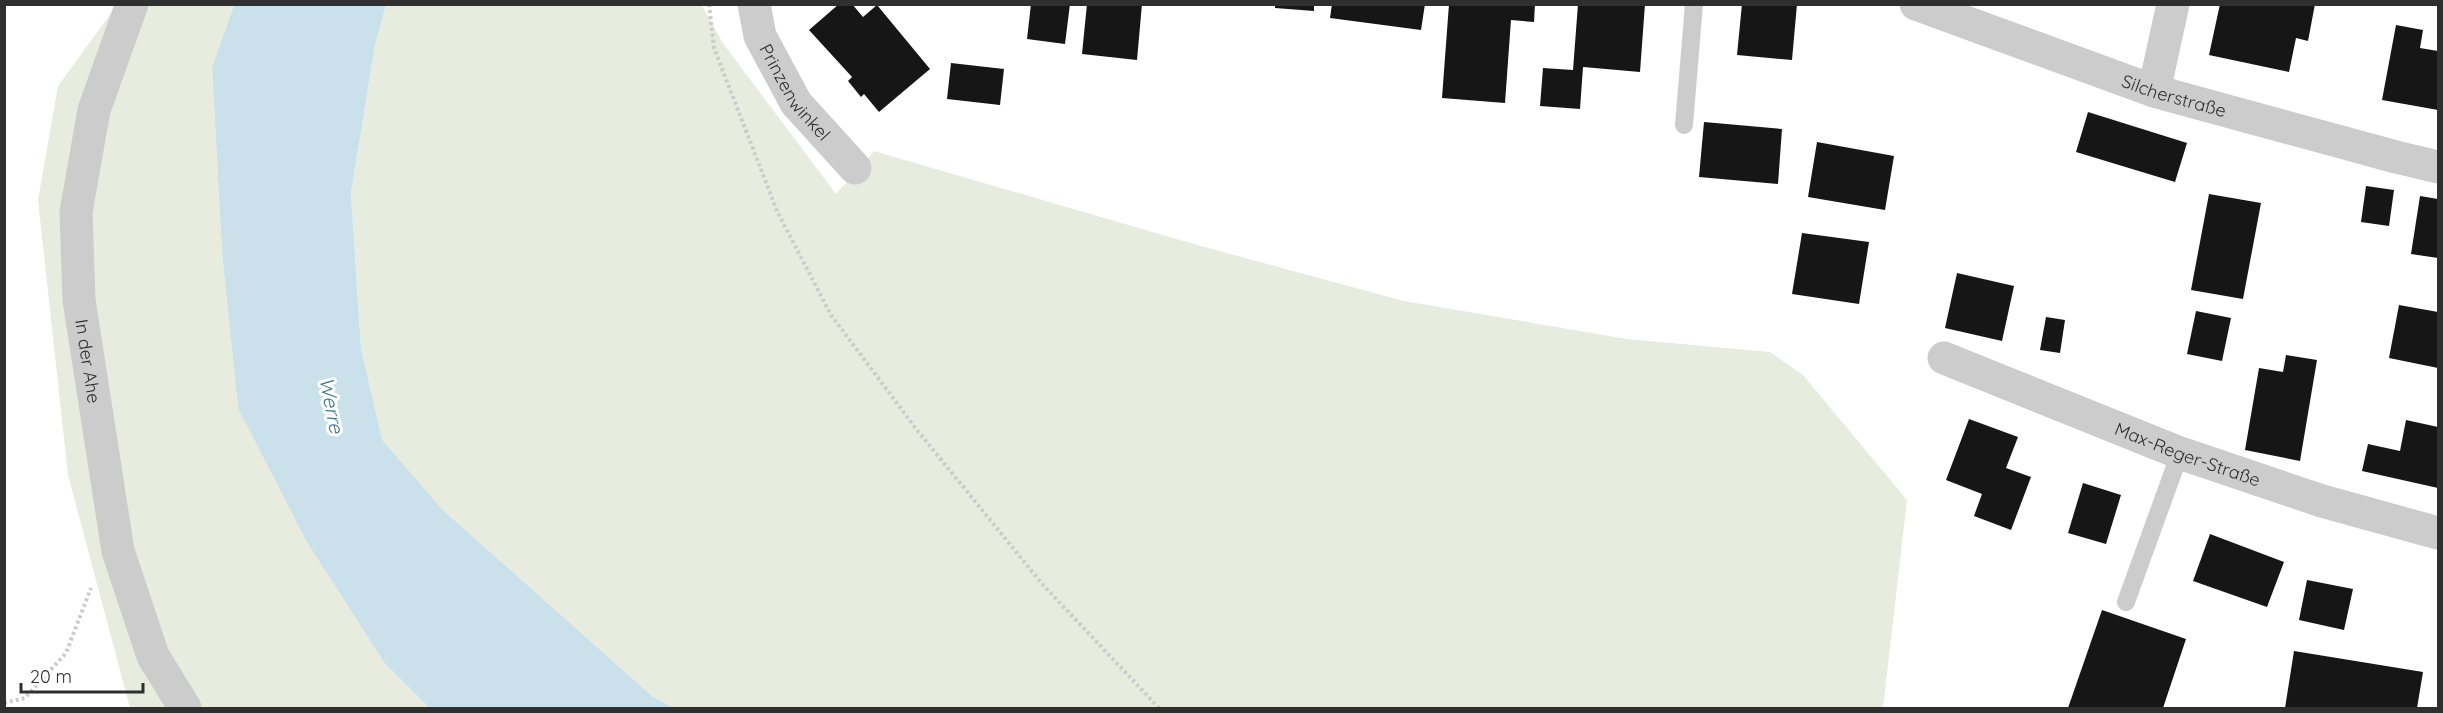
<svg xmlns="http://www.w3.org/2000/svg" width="2443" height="713" font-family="Quicksand,sans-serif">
<rect width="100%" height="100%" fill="#fff"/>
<g fill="#e7ecde">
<polygon points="117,5 234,5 212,67 222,254 238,408 386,665 429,708 130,708 68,475 38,200 58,86"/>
<polygon points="386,5 702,5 722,42 836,194 874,151 1197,245 1404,301 1627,339 1770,352 1803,375 1907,500 1883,708 674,708 652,696 443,510 382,441 361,348 351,193 375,45"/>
</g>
<polygon fill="#cae1ec" points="234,5 386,5 375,45 351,193 361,348 382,440 443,510 652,696 674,708 429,708 386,665 307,542 238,408 222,254 212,67"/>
<g fill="#161616">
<polygon points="839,4 852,4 863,17 877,5 930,69 879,112 864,94 861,97 848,81 852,77 809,30"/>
<polygon points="1031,4 1070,4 1065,44 1027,39"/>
<polygon points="1087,4 1142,4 1137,60 1082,54"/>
<polygon points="1275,4 1314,4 1314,11 1275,8"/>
<polygon points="1332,4 1425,4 1421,30 1330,18"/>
<polygon points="1449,4 1535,4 1534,22 1511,20 1505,103 1442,98"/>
<polygon points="1578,4 1645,4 1640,72 1583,67 1580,109 1540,106 1543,68 1573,70"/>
<polygon points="1742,4 1797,4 1792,60 1737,55"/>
<polygon points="2220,4 2315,4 2308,41 2296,38 2289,72 2209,55"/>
<polygon points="2396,25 2423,30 2420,48 2438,51 2438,110 2382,100"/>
<polygon points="951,63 1004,69 1000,105 947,99"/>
<polygon points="2088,112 2187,143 2175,182 2076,152"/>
<polygon points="1704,122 1782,129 1778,184 1699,177"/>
<polygon points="1817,142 1894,156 1885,210 1808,197"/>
<polygon points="2366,186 2394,190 2389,226 2361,222"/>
<polygon points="2209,194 2261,203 2243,299 2191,290"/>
<polygon points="2420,196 2438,199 2438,258 2411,254"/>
<polygon points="1802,233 1869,242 1859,304 1792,294"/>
<polygon points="1957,273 2014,286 2002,341 1945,328"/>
<polygon points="2399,305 2438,312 2438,368 2389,358"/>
<polygon points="2196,311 2231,318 2222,361 2187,354"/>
<polygon points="2046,317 2065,320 2060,353 2040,350"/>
<polygon points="2286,355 2317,360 2300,461 2245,450 2259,368 2283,372"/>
<polygon points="1969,419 2018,437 2006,468 2031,477 2011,530 1974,516 1982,494 1946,480"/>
<polygon points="2406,420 2438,427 2438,488 2362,471 2368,444 2400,451"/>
<polygon points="2083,483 2121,495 2106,544 2068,533"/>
<polygon points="2210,534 2284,562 2267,607 2193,581"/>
<polygon points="2307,580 2353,589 2344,630 2299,620"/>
<polygon points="2102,610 2186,639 2163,708 2068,708"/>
<polygon points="2294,651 2423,672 2417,708 2285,708"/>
</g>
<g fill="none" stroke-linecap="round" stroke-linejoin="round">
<g stroke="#ccc" stroke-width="4" stroke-dasharray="3 3" stroke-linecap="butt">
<polyline points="709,4 714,48 777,211 831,315 917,430 1043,585 1159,708"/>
<polyline points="4,703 25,698 66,653 91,588"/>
</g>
<g stroke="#ccc" stroke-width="18">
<polyline points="1684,125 1694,4"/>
<polyline points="2126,602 2180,453"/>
</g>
<g stroke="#ccc" stroke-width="33">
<path id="s1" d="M 132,4 L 94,110 L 76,212 L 79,300 L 118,551 L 153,656 L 185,708"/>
<path id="s2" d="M 754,4 L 760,36 L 796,103 L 855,168"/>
<path id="s3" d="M 1916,4 L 2154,91 L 2396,157 L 2438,167"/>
<polyline points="2154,91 2173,4"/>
<path id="s4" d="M 1944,358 L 2180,453 L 2322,501 L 2438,533"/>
</g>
</g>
<g text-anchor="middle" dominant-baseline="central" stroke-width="6" stroke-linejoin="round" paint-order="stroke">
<g font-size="18" fill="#2f2f2f" stroke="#fff">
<text stroke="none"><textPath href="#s2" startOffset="99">Prinzenwinkel</textPath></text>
<text stroke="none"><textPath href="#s3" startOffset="274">Silcherstraße</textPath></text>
<text stroke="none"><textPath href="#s1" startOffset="366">In der Ahe</textPath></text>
<text stroke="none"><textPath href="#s4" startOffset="262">Max-Reger-Straße</textPath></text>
</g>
<g font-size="20" font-style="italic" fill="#3f7790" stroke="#fff">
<text transform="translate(332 405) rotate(79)">Werre</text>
</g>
</g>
<rect width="2443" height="713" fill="none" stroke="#2f2f2f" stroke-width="12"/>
<path d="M21 683v9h122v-9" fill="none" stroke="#2f2f2f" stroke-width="3"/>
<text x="30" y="683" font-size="18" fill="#2f2f2f" stroke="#ffffff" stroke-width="4.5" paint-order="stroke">20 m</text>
</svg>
